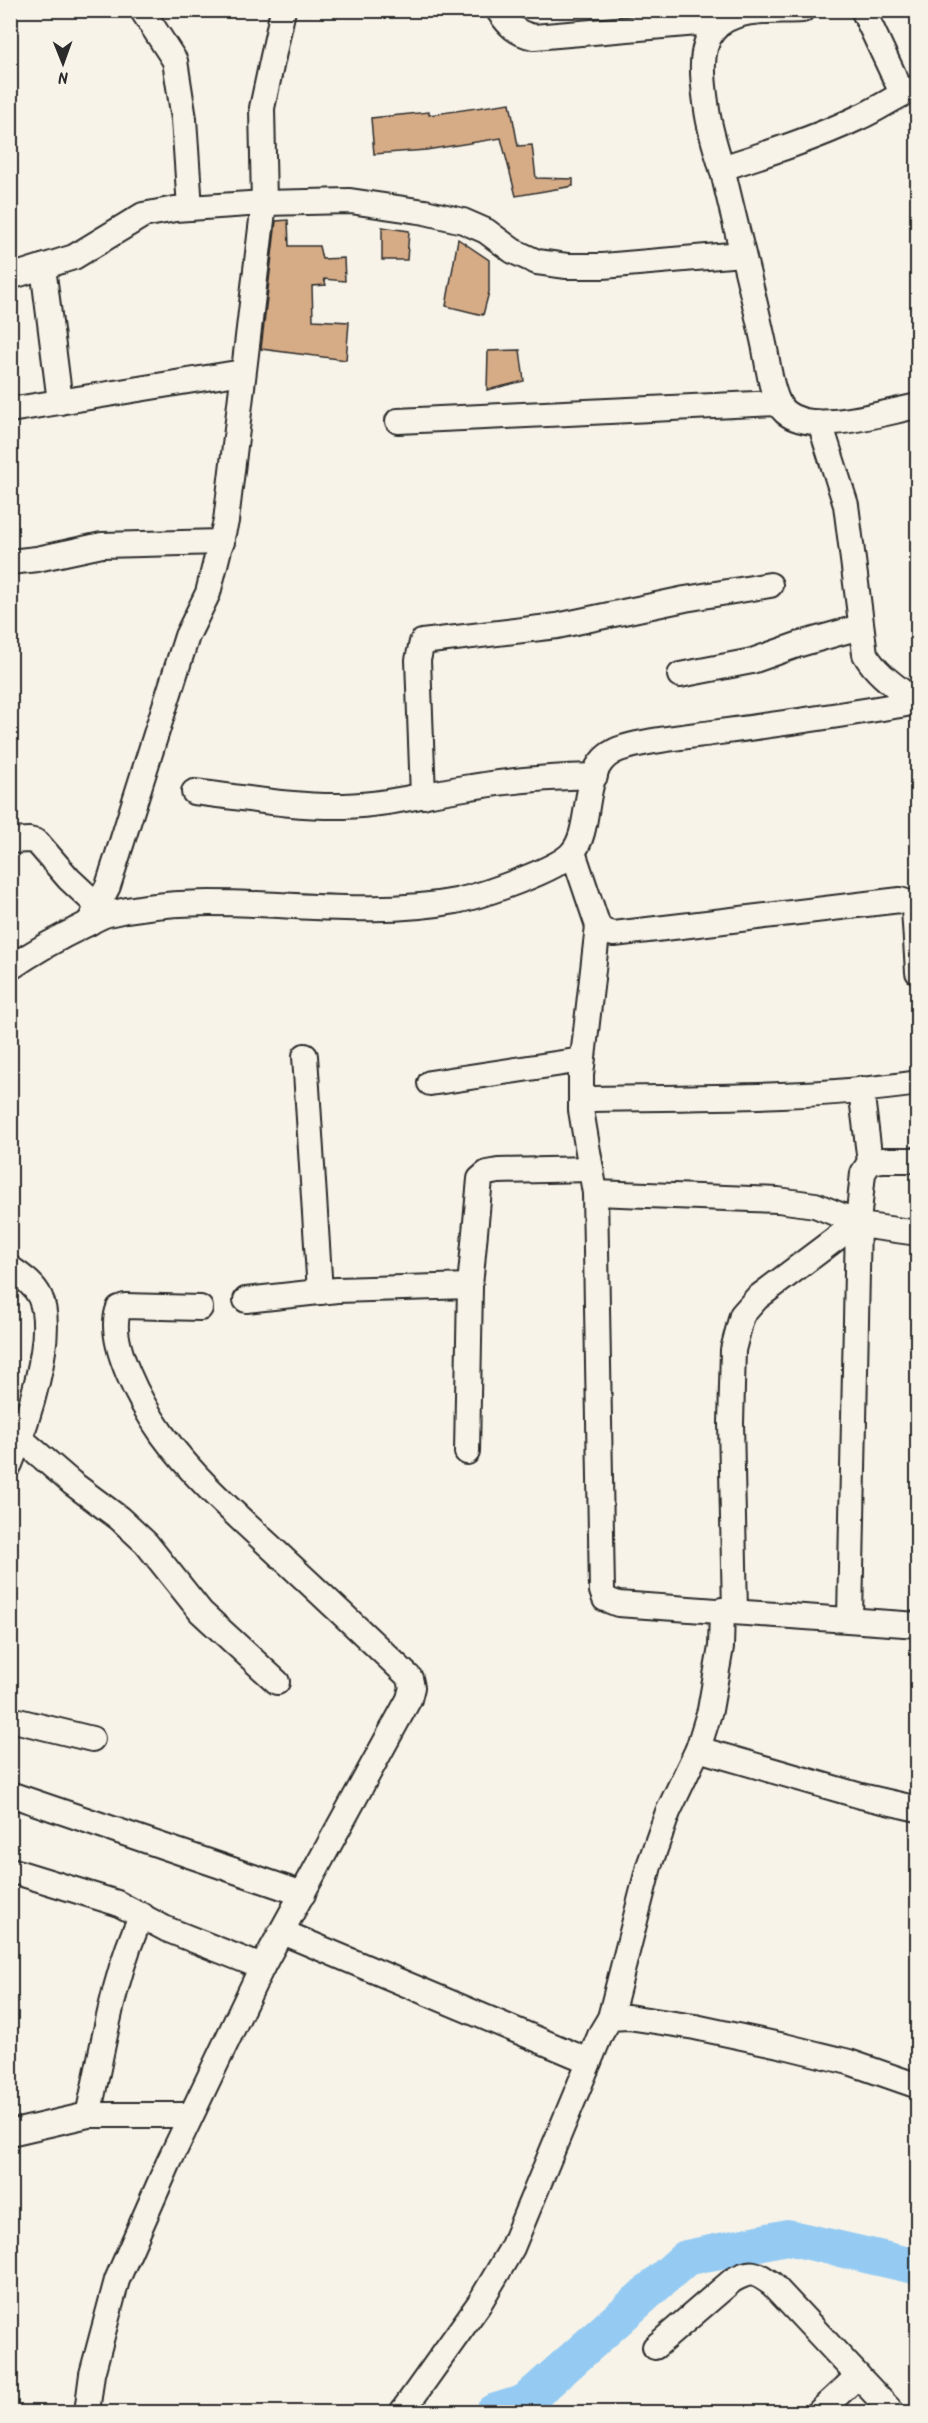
<svg xmlns="http://www.w3.org/2000/svg" width="928" height="2423" font-family="Kalam,sans-serif">
<rect width="100%" height="100%" fill="#f7f3e8"/>
<filter id="ink" filterUnits="userSpaceOnUse"><feTurbulence type="fractalNoise" baseFrequency=".0167" numOctaves="2"/><feDisplacementMap in="SourceGraphic" scale="12" xChannelSelector="R" yChannelSelector="G"/><feConvolveMatrix kernelMatrix="1 2 1 2 8 2 1 2 1" color-interpolation-filters="sRGB"/></filter>
<g filter="url(#ink)">
<g fill="none" stroke-linecap="round" stroke-linejoin="round">
<polyline stroke="#95cbf3" stroke-width="36" points="493,2412 525,2402 686,2258 787,2237 918,2267"/>
</g>
<g fill="#d6ac87" stroke="#2b2b2b" stroke-width="1.5">
<polygon points="510,103 518,146 532,145 536,178 573,179 573,186 516,196 501,138 426,150 374,154 371,118 429,112 429,115"/>
<polygon points="288,220 289,246 319,246 322,259 344,258 345,281 324,279 326,285 312,286 313,320 349,322 346,360 261,349 276,221"/>
<polygon points="382,227 409,231 407,260 382,260"/>
<polygon points="458,239 489,260 489,292 483,315 446,306"/>
<polygon points="520,350 524,381 487,390 488,351"/>
</g>
<g fill="none" stroke-linecap="round" stroke-linejoin="round">
<defs>
<g id="street">
<polyline points="142,10 175,61 184,119 190,208"/>
<path d="M 498,10 C 509,26 516,33 534,37 L 721,21"/>
<path d="M 802,10 C 774,12 731,6 713,31 C 697,51 704,87 707,110 C 710,133 718,154 724,176 C 737,232 752,288 764,344 C 768,362 771,400 785,412 C 813,436 884,412 918,406"/>
<polyline points="863,10 902,93"/>
<path d="M 722,168 C 769,153 816,138 860,117 C 880,108 897,95 918,87"/>
<polyline points="43,267 60,402"/>
<polyline points="10,277 74,257 143,215 175,209 264,203 350,201 425,212 463,221 486,231 513,251 537,262 567,266 603,266 742,254"/>
<polyline points="10,410 243,372"/>
<polyline points="398,421 778,403"/>
<path d="M 820,423 L 846,505 L 865,654 C 877,675 897,687 916,702"/>
<polyline points="10,562 37,559 102,545 222,542"/>
<polyline points="680,675 752,661 800,644 860,627"/>
<path d="M 194,792 C 244,798 294,807 344,806 C 388,805 429,793 471,787 C 512,780 553,777 595,776"/>
<polyline points="423,796 418,660 422,642 557,626 685,599 770,585"/>
<polyline points="10,841 29,840 37,842 69,879 98,906"/>
<polyline points="573,852 598,926 605,932 614,934 900,900 909,903 914,909 918,972"/>
<polyline points="89,923 108,886 187,636 208,593 226,521 264,203 262,108 283,10"/>
<polyline points="598,926 581,1075 581,1110 595,1193 602,1591 605,1599 618,1604 918,1625"/>
<path d="M 10,968 C 35,951 58,938 85,925 C 92,921 100,916 108,914 C 222,886 341,923 456,901 C 480,896 557,870 572,853 C 594,828 579,770 613,752 C 630,742 690,736 712,733 C 781,724 849,714 918,702"/>
<polyline points="305,1056 320,1292"/>
<polyline points="430,1083 582,1060"/>
<polyline points="861,1089 870,1162"/>
<path d="M 581,1099 C 692,1097 808,1099 918,1083"/>
<polyline points="595,1193 778,1200 815,1205 867,1226 918,1233"/>
<path d="M 10,1268 C 21,1276 34,1284 40,1297 C 57,1335 26,1426 10,1464"/>
<polyline points="246,1300 337,1290 470,1286"/>
<polyline points="21,1439 72,1483 119,1518 146,1543 201,1612 277,1682"/>
<polyline points="467,1452 470,1286 480,1179 487,1173 498,1171 591,1169"/>
<polyline points="735,1611 731,1423 733,1350 742,1315 757,1298 858,1222"/>
<polyline points="850,1618 858,1222 863,1173 870,1162 883,1160 918,1160"/>
<polyline points="10,1719 92,1739"/>
<polyline points="698,1749 861,1796 918,1809"/>
<polyline points="10,1794 303,1894"/>
<polyline points="10,1870 117,1903 166,1929 262,1967"/>
<polyline points="282,1932 589,2061"/>
<polyline points="610,2018 649,1866 668,1812 698,1749 710,1710 721,1647 722,1610"/>
<path d="M 88,2115 C 103,2051 113,1974 142,1915"/>
<polyline points="10,2133 88,2115 191,2115"/>
<path d="M 655,2347 L 733,2280 C 752,2270 755,2272 772,2284 L 892,2412"/>
<path d="M 87,2412 L 92,2374 L 117,2280 L 168,2164 L 262,1967 L 409,1699 L 412,1687 L 410,1678 C 365,1635 319,1592 273,1549 C 235,1514 192,1476 162,1434 C 143,1407 105,1341 119,1308 L 125,1306 L 200,1308"/>
<polyline points="402,2412 479,2304 512,2248 601,2033 610,2018 628,2017 695,2027 784,2046 849,2062 918,2086"/>
<polyline points="819,2412 858,2376"/>
</g>
</defs>
<use href="#street" stroke="#2b2b2b" stroke-width="28"/>
<use href="#street" stroke="#f7f3e8" stroke-width="24"/>
</g>
</g>
<rect width="928" height="2423" fill="none" stroke="#f7f3e8" stroke-width="36"/>
<rect x="18" y="18" width="892" height="2387" fill="none" stroke="#2b2b2b" stroke-width="2" filter="url(#ink)"/>
<g transform="translate(63 63) rotate(179)" stroke="#f7f3e8" stroke-width="4.5" paint-order="stroke">
<path d="M0-4.5L10 22L0 15L-10 22Z" fill="#2b2b2b"/>
<text y="-9" font-size="16" font-weight="bold" text-anchor="middle" fill="#2b2b2b">N</text>
</g>
</svg>
